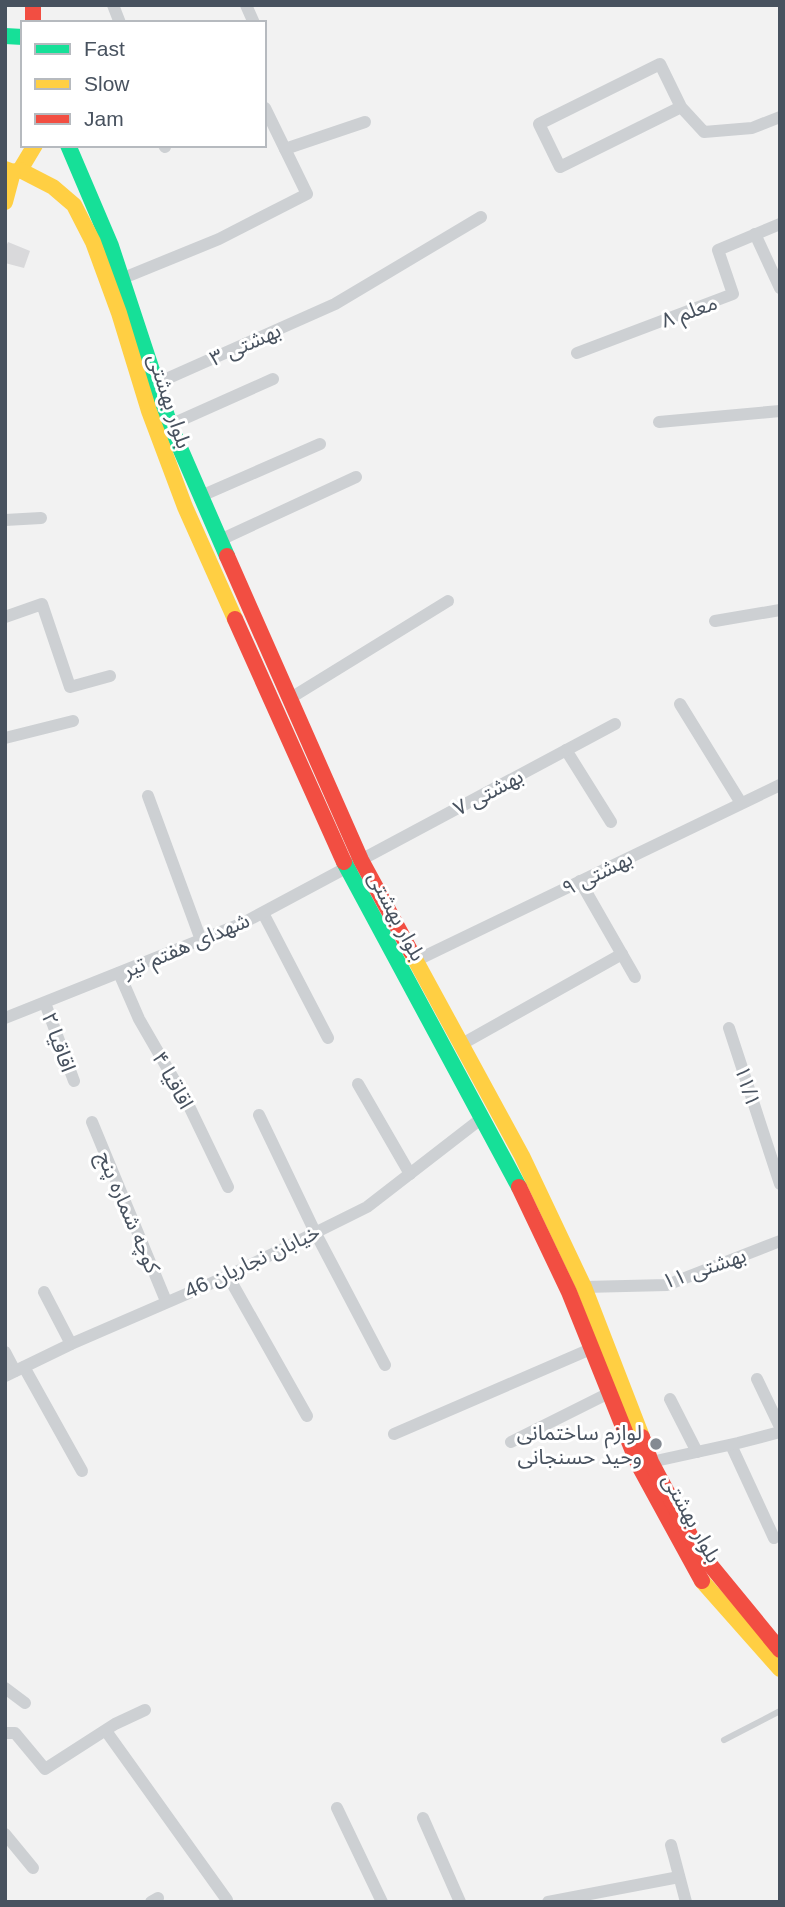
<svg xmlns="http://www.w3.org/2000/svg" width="785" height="1907" font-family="Helvetica,'Noto Sans Arabic',sans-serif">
<rect width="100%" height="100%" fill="#f2f2f2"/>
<polygon fill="#d9d9db" points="8,242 30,251 24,268 5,263 5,249"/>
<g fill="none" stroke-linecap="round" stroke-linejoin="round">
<polyline stroke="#cdd0d3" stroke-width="6" points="724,1740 780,1711"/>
<g stroke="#cdd0d3" stroke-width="12">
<polyline points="113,5 120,23"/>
<polyline points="246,5 254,23"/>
<polyline points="681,107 560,167 539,124 660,64 681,107 704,132 752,128 780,117"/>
<polyline points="164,145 165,147"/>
<polyline points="285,149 365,122"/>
<polyline points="755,234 780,288"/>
<polyline points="121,279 219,239 307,194 265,108"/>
<polyline points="577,353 733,294 718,250 780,224"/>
<polyline points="155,384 335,304 481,217"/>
<polyline points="659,422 780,411"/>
<polyline points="170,425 273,379"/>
<polyline points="201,496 320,444"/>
<polyline points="5,520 41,518"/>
<polyline points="220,540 356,477"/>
<polyline points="5,617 42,604 70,687 110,676"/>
<polyline points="715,621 780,610"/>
<polyline points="289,699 448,601"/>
<polyline points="680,704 741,803"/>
<polyline points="5,738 73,721"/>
<polyline points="566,750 611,822"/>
<polyline points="148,796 201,940"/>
<polyline points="580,881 635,977"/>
<polyline points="263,913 328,1038"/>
<polyline points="415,961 780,785"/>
<polyline points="119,973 139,1019 188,1104 228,1187"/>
<polyline points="45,1003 74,1081"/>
<polyline points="5,1018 243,923 615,724"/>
<polyline points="729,1028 780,1184"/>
<polyline points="462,1044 622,954"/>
<polyline points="358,1084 410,1174"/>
<polyline points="259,1115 315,1232 385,1365"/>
<polyline points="92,1122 166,1301"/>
<polyline points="228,1276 307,1416"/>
<polyline points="584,1287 667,1285 780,1241"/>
<polyline points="44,1292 71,1344"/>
<polyline points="5,1352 15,1371"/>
<polyline points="24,1367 82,1471"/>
<polyline points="5,1376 71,1344 228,1276 367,1207 482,1118"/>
<polyline points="757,1379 780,1427"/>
<polyline points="670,1399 697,1452"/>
<polyline points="394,1434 593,1348"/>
<polyline points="511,1442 611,1392"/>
<polyline points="731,1445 774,1538"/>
<polyline points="651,1462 738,1443 780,1432"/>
<polyline points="5,1688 25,1703"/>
<polyline points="106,1731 227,1900"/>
<polyline points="5,1733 15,1733 45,1769 115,1724 145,1710"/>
<polyline points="337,1808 382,1902"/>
<polyline points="423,1818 460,1902"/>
<polyline points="5,1834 33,1868"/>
<polyline points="671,1845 686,1902"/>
<polyline points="151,1902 158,1898"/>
<polyline points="548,1902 679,1877"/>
</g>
<g stroke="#16e098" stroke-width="16">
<polyline points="5,36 23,37"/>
<polyline points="68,145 111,246 170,425 227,556"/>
<polyline points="344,862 519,1187"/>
</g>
<g stroke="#ffcf43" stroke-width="16">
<polyline points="5,169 13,172 20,170 35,145"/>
<polyline points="20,170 53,187 74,205 93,242 119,313 149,411 185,507 235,619"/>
<polyline points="5,202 13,172"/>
<polyline points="411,952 522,1156 584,1287 642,1437"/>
<polyline points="702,1581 780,1669"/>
</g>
<g stroke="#f24e42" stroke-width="16">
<polyline points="33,5 33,23"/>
<polyline points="227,556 361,860 411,952"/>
<polyline points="235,619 344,862"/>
<polyline points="519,1187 569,1292 638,1464 702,1581"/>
<polyline points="642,1437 651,1462 698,1550 780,1650"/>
</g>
</g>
<circle fill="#848a92" stroke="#fff" stroke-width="2.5" cx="656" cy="1444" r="7"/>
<g text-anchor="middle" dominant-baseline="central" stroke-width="6" stroke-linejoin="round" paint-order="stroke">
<g font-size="21" fill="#48525f" stroke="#fff">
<text transform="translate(689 311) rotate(-20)">معلم ۸</text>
<text transform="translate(245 344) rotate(-24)">بهشتی ۳</text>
<text transform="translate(170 401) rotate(72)">بلوار بهشتی</text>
<text transform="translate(488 792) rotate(-28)">بهشتی ۷</text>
<text transform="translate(597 873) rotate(-26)">بهشتی ۹</text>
<text transform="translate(397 916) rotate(62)">بلوار بهشتی</text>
<text transform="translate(186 945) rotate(-23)">شهدای هفتم تیر</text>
<text transform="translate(59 1042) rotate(70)">اقاقیا ۲</text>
<text transform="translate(173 1080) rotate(61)">اقاقیا ۴</text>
<text transform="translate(748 1086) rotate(72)">۱۱/۱</text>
<text transform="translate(129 1212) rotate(67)">کوچه شماره پنج</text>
<text transform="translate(252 1261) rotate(-25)">خیابان نجاریان 46</text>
<text transform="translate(704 1268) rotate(-19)">بهشتی ۱۱</text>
<text transform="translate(692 1518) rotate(61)">بلوار بهشتی</text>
</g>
<g font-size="21" fill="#48525f" stroke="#fff" text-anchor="end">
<text x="642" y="1432">لوازم ساختمانی<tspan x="642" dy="24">وحید حسنجانی</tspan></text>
</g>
</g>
<rect width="785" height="1907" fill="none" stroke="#48525f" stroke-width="14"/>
<rect x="21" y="21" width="245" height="126" fill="#ffffff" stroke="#b6babf" stroke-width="2"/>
<rect x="35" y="44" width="35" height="10" fill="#16e098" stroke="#b6babf" stroke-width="2"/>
<text x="84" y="56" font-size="21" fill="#48525f">Fast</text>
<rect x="35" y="79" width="35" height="10" fill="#ffcf43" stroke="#b6babf" stroke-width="2"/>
<text x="84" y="91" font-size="21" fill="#48525f">Slow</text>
<rect x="35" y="114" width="35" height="10" fill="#f24e42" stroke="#b6babf" stroke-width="2"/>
<text x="84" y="126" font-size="21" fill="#48525f">Jam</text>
</svg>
